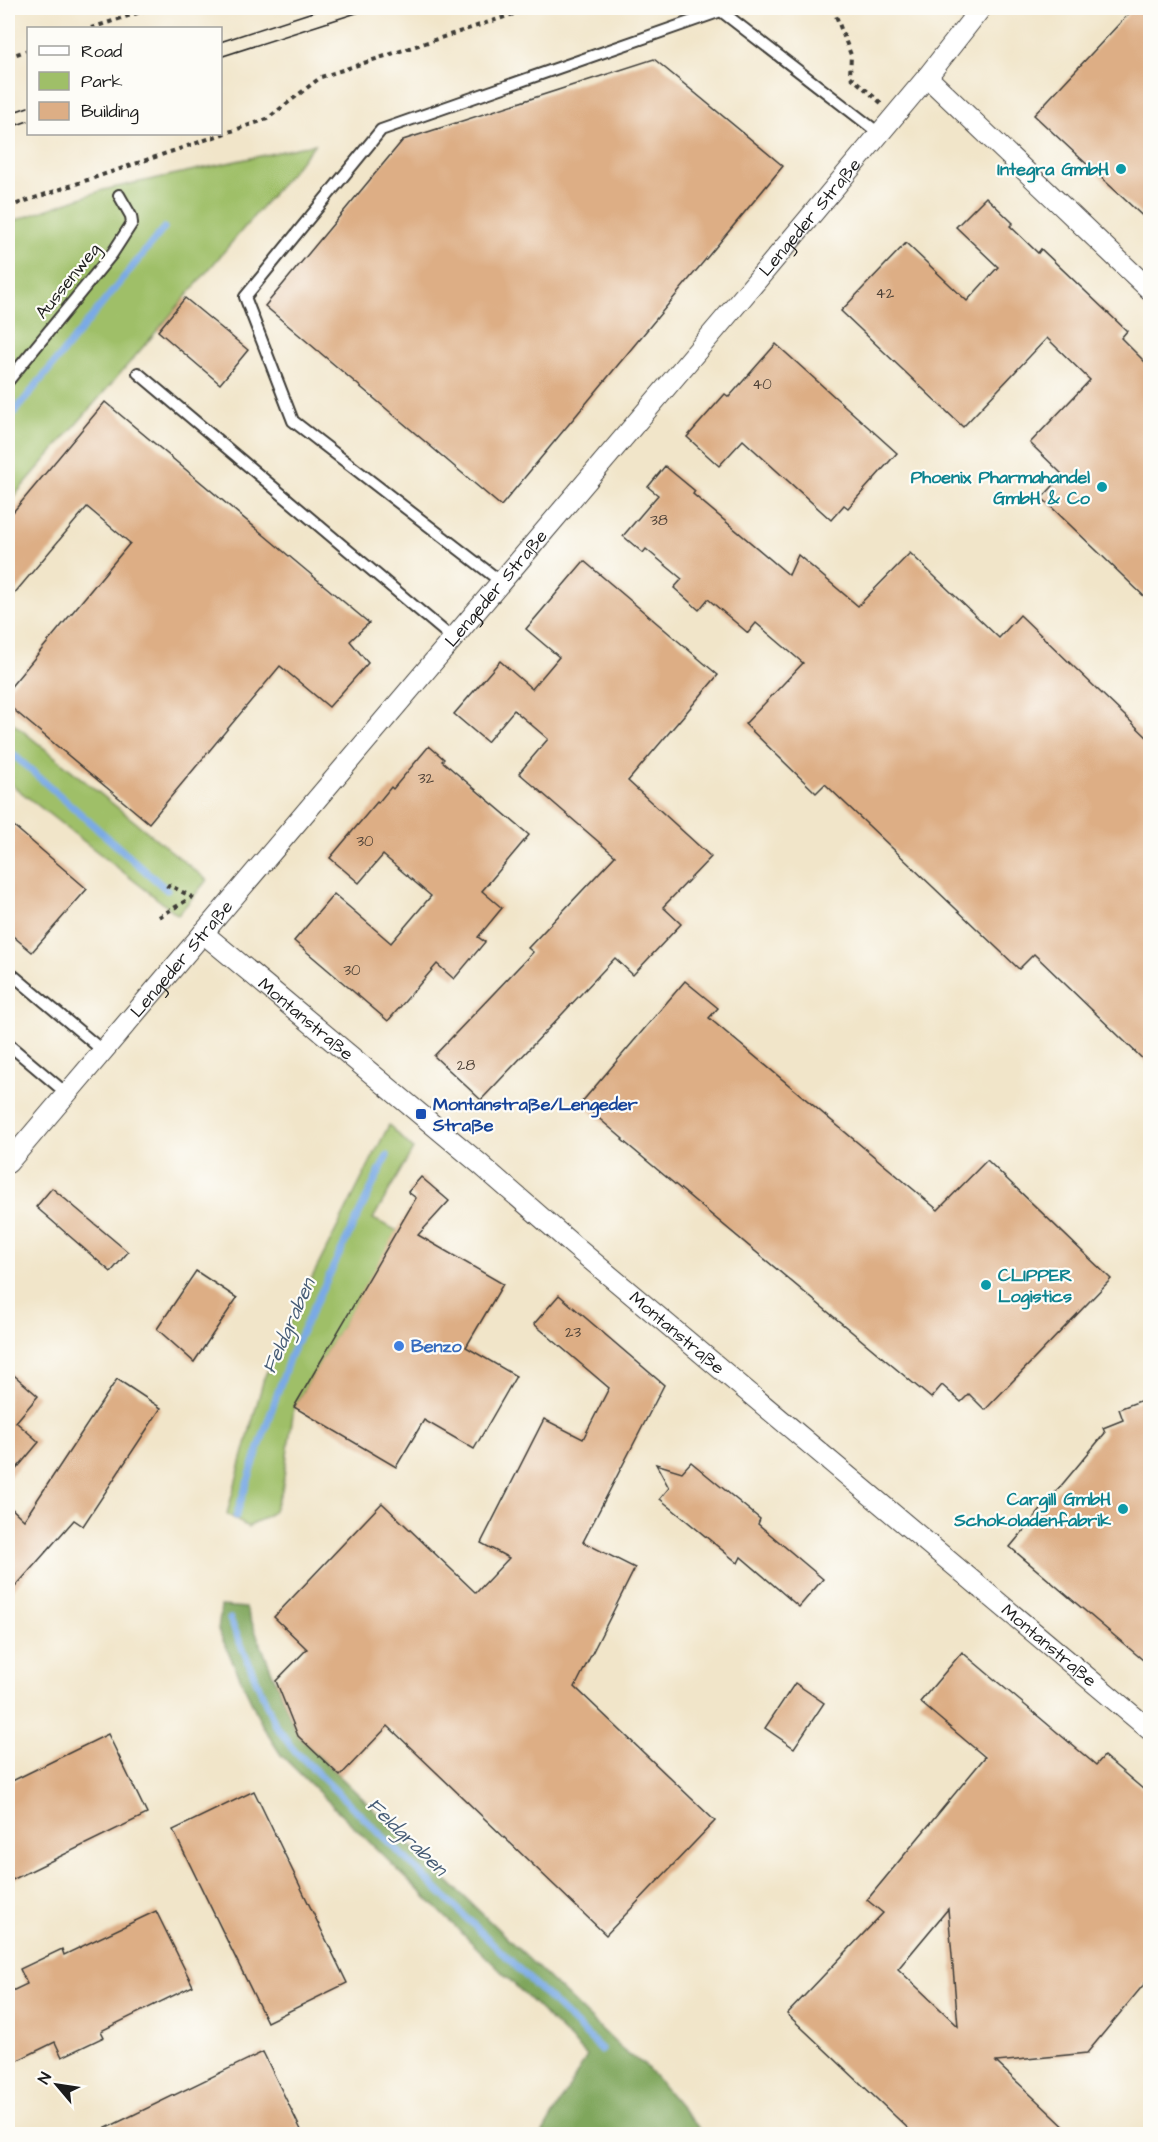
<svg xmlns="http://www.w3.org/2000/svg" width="1158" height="2142" font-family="'Architects Daughter',sans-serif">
<rect width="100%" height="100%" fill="#fdfcf7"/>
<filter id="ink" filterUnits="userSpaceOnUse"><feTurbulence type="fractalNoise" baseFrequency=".0167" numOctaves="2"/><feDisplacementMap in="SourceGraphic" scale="12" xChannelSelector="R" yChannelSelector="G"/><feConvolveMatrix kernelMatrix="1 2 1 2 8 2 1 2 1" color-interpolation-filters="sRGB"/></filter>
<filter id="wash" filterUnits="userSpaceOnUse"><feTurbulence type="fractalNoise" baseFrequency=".008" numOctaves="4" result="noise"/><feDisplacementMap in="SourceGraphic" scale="24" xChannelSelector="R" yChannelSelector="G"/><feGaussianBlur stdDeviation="1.35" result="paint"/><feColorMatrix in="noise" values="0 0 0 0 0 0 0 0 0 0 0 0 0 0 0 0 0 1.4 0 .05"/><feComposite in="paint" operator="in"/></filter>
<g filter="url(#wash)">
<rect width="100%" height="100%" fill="#f1e5c9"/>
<g fill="#9fbf68" stroke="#5e6e42" stroke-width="1.5">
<polygon points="315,144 150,339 8,503 8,223 103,190"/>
<polygon points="8,719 207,880 178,915 8,782"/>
<polygon points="389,1125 413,1149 373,1219 398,1231 294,1407 282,1490 273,1512 248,1527 227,1514 264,1378 290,1321"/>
</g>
<polygon fill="#7fa65c" stroke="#4e613c" stroke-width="1.5" points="221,1606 246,1608 298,1736 628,2055 644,2064 704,2134 542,2134 587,2056 281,1755 263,1727 218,1630"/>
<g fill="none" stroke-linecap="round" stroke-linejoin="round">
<g stroke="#7aaae5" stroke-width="7">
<polyline points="8,420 164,228"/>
<polyline points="8,750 167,890"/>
<polyline points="236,1516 290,1356 387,1156"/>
<polyline points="230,1619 275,1724 292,1748 602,2050"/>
</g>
</g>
<g id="blocks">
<g fill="#ddae85" fill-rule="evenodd">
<polygon points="1134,8 1144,8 1150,14 1150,223 1034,115"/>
<polygon points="654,59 783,166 501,506 265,306 403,140"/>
<polygon points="986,197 1013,223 1010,226 1038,253 1041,249 1127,331 1121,338 1150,367 1150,602 1042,498 1063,475 1030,443 1090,380 1047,338 963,427 841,311 906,243 967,301 998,267 956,227"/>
<polygon points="185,298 248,350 220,384 158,331"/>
<polygon points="776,344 897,453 848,508 844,505 831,520 743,440 719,466 687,437 725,394 729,397"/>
<polygon points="105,402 369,623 350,641 368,663 329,707 280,666 149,823 8,705 8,690 130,543 87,507 8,601 8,518"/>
<polygon points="665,466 695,491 693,494 789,575 798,555 858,606 910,553 999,638 1020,615 1150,740 1150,1066 1034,954 1019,969 825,784 816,793 745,724 803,663 756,623 748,633 708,599 699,610 674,588 682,579 646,549 643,553 623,536 658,495 648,487"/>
<polygon points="584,561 718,675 628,781 711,857 663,907 681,924 633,975 615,958 481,1100 434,1056 533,952 528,948 615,856 519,773 548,739 514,710 487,742 454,714 500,661 532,689 559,657 526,629"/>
<polygon points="429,746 444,759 442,761 529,835 482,891 502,908 478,937 485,942 454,979 437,964 388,1021 294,941 334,894 391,943 431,896 383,855 359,883 330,858 377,802 378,803 391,787 393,789"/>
<polygon points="8,821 87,889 32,952 8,932"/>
<polygon points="685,981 718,1008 709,1018 938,1210 987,1160 1111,1279 985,1410 969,1394 961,1402 942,1385 931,1398 622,1140 623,1139 581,1103"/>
<polygon points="421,1177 449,1201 418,1235 503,1284 466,1347 516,1376 474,1449 424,1420 396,1467 294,1407 416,1198 408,1192"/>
<polygon points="52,1188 128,1252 111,1272 36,1207"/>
<polygon points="196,1271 237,1298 194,1362 157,1329"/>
<polygon points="559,1295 664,1385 583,1542 635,1568 575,1687 715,1821 606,1935 388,1726 340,1776 298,1736 276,1681 307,1649 274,1617 382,1503 476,1593 509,1558 481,1543 544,1419 583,1439 609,1388 534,1324"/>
<polygon points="8,1370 38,1396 16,1422 39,1442 8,1479"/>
<polygon points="117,1379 161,1408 83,1526 74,1520 8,1595 8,1505 24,1520"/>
<polygon points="1150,1397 1150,1666 1010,1547 1105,1433 1103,1428 1123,1420 1119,1409"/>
<polygon points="691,1462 760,1519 758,1524 823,1579 799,1607 741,1557 738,1563 660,1499 669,1488 656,1464 682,1472"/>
<path d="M 962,1652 L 1096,1765 L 1104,1756 L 1150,1795 L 1150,1977 L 1087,2053 L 996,2062 L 1072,2134 L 914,2134 L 787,2014 L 883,1913 L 867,1900 L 985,1757 L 920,1702 ZM 948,1909 L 958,2026 L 898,1969 Z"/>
<polygon points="795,1683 824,1703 794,1748 765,1728"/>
<polygon points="108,1734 147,1814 8,1882 8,1783"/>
<polygon points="254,1791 347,1983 267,2022 173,1830"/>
<polygon points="156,1911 193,1986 101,2031 104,2037 62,2057 55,2042 8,2065 8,1993 27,1984 20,1969 62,1949 64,1955"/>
<polygon points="263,2052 303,2134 94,2134"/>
</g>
</g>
</g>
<g filter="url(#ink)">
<use href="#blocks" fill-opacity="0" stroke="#3c3a36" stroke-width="1.5"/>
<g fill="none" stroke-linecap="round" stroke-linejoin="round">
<defs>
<g id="lane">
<polyline points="138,373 452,638"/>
<polyline points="8,381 112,254 132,223 131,216 119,195"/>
<polyline points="500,581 293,421 245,297 381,130 721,11 880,134"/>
<polyline points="8,971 103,1051"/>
<polyline points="8,1044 66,1093"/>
</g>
<g id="street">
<polyline points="927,77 1150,290"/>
<path id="s1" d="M 203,933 L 480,1164 L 573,1245 L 1150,1730"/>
<path id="s2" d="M 8,1163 L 743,297 L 927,77 L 981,8"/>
</g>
</defs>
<use href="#lane" stroke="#3c3a36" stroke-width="14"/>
<use href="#street" stroke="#3c3a36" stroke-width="22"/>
<g stroke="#3c3a36" stroke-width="4" stroke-dasharray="4.5 4.5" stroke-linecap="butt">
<polyline points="833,8 851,55 850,76 881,103"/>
<polyline points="91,28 153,8"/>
<polyline points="8,57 28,50"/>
<polyline points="8,207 267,119 321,77 532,8"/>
<polyline points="167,888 169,885 192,897"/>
<polyline points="159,917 192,897 197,901"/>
</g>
<use href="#lane" stroke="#fff" stroke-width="10"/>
<use href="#street" stroke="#fff" stroke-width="20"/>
<g stroke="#1c1c1c" stroke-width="1.5">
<polyline points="220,42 325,8"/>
<polyline points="220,57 372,8"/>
<polyline points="8,114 28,107"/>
<polyline points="8,128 28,121"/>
</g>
</g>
</g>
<g fill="#0f9aa8" stroke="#fdfcf7" stroke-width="2">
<circle cx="1121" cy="169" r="6"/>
<circle cx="1102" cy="487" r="6"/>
<circle cx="986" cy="1285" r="6"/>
<circle cx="1123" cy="1509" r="6"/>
</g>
<rect fill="#1a4fb4" stroke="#fdfcf7" stroke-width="2" x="415" y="1108" width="12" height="12" rx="3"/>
<circle fill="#3f7fe0" stroke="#fdfcf7" stroke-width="2" cx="399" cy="1346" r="6"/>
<g text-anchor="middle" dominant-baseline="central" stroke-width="4.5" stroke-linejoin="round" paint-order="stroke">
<g font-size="15" fill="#4c4036">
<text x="885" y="293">42</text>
<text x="762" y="384">40</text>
<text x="659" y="520">38</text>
<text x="426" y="778">32</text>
<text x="365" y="841">30</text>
<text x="352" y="970">30</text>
<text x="466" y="1065">28</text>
<text x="573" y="1332">23</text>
</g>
<g font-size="18" font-weight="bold" fill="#0d838f" stroke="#fdfcf7" text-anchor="end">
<text x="1109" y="169">Integra GmbH</text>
<text x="1090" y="477">Phoenix Pharmahandel<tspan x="1090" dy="21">GmbH &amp; Co</tspan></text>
<text x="998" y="1275" text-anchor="start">CLIPPER<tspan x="998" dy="21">Logistics</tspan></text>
<text x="1111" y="1499">Cargill GmbH<tspan x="1111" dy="21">Schokoladenfabrik</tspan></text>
</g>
<g font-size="18" fill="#1c1c1c" stroke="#fdfcf7">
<text stroke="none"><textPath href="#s2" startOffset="1240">Lengeder Straße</textPath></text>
<text transform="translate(68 281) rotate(-51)">Aussenweg</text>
<text stroke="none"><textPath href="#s2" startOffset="754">Lengeder Straße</textPath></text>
<text stroke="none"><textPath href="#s2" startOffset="268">Lengeder Straße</textPath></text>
<text stroke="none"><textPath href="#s1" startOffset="134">Montanstraße</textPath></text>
<text stroke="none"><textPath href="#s1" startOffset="620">Montanstraße</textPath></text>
<text stroke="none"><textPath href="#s1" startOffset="1106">Montanstraße</textPath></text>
</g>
<g font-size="18" font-weight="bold" fill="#164399" stroke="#fdfcf7" text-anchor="start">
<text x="433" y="1104">Montanstraße/Lengeder<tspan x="433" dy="21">Straße</tspan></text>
</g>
<g font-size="18" font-weight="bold" fill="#366cbe" stroke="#fdfcf7" text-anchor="start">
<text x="411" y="1346">Benzo</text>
</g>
<g font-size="20" font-style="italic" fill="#465c76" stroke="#fdfcf7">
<text transform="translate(289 1326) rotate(-66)">Feldgraben</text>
<text transform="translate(407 1837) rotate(44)">Feldgraben</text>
</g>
</g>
<rect width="1158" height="2142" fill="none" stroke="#fdfcf7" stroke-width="30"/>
<rect x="27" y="27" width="195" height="108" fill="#fdfcf7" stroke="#a3a29f" stroke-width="1.5"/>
<rect x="39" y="46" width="30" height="9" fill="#ffffff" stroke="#a3a29f" stroke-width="1.5"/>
<text x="81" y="57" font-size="18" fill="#1c1c1c">Road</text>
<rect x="39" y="72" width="30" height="18" fill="#9fbf68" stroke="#a3a29f" stroke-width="1.5"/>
<text x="81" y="87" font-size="18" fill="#1c1c1c">Park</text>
<rect x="39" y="102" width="30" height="18" fill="#ddae85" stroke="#a3a29f" stroke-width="1.5"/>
<text x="81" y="117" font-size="18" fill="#1c1c1c">Building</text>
<g transform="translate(57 2085) rotate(299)" stroke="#fdfcf7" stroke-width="4.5" paint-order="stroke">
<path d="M0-4.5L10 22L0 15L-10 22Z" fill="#1c1c1c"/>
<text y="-9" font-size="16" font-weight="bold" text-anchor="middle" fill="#1c1c1c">N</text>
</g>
</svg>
